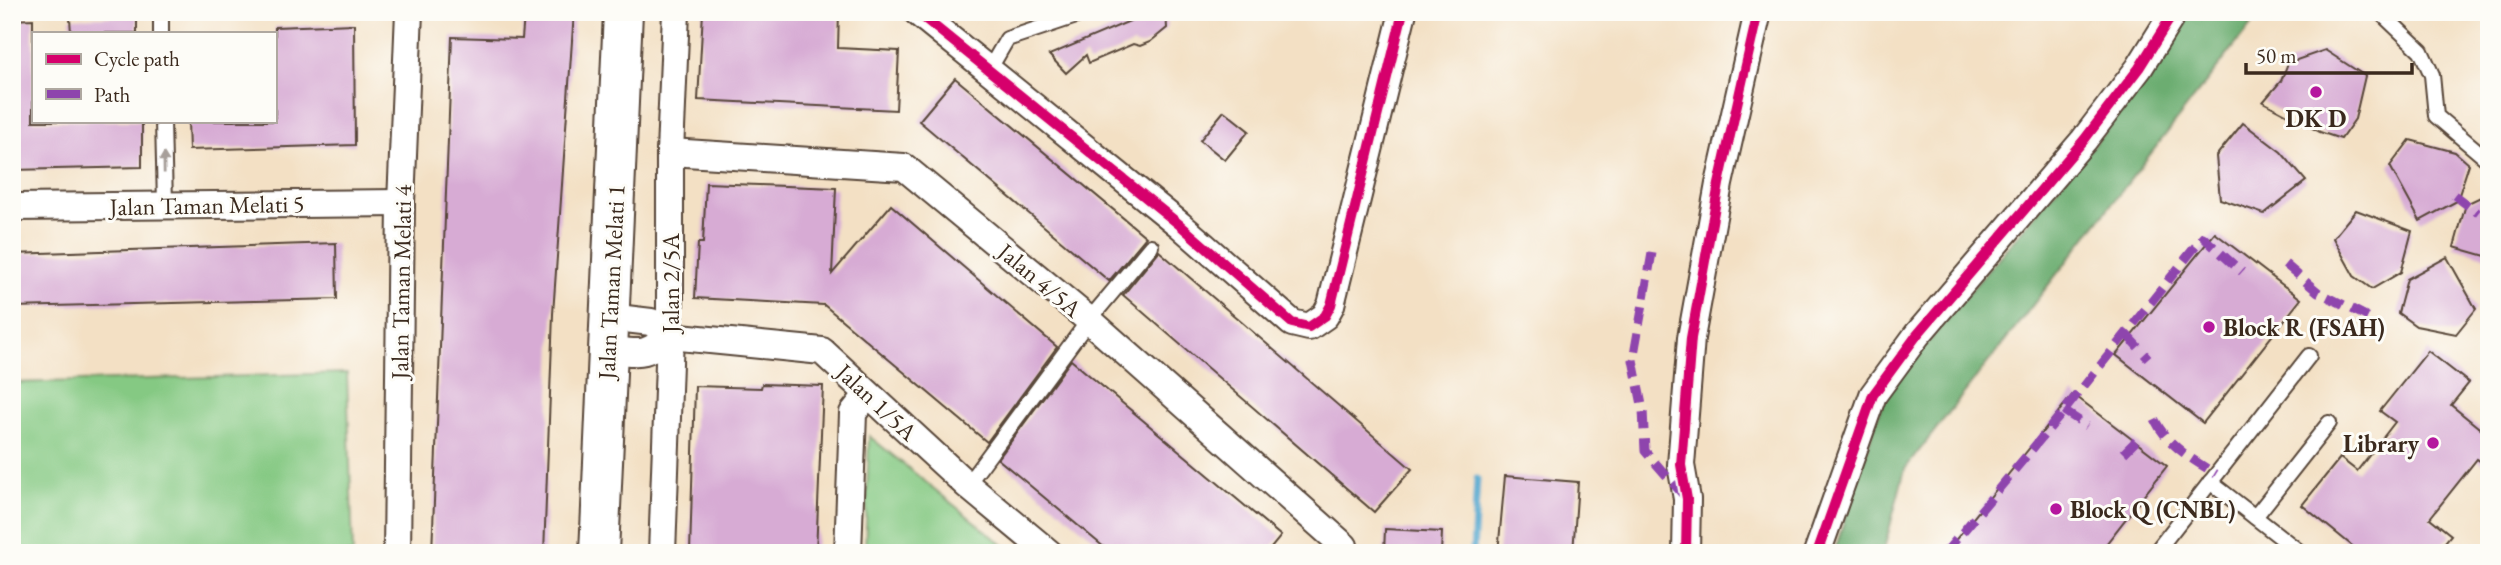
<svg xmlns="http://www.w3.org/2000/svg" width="2501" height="565" font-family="'EB Garamond',serif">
<rect width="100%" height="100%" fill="#fdfcf7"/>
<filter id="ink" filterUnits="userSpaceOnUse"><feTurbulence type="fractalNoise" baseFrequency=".0143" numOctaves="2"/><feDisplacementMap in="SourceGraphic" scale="14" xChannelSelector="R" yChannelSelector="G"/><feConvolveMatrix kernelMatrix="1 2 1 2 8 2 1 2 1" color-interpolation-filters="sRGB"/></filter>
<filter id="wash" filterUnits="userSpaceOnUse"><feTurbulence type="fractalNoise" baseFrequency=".00686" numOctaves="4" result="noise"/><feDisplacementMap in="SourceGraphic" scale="28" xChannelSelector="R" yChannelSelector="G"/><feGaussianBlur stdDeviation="1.57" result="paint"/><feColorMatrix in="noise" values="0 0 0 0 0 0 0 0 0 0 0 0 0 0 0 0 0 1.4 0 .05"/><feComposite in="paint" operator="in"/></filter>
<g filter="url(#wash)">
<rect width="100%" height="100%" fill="#f3e0c4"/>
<g fill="#85c983" stroke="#607a50" stroke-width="2">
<polygon points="347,373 353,553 12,553 12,383"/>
<polygon points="869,436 1013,553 865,553"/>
</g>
<polygon fill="#6cad71" stroke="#546c48" stroke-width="2" points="2188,12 2273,12 2258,16 1905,469 1883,553 1834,553 1884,397 1941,326 2134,97"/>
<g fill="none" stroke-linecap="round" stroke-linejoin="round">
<polyline stroke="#51a6cd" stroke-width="7" points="1473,553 1477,479"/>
</g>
<g id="blocks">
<g fill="#d7abd4">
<polygon points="545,12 574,12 553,314 544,553 432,553 452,37 522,39 524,15 545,16"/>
<polygon points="703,12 839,12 838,48 899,51 896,110 698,100"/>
<polygon points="1126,12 1166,12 1167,28 1150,42 1140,46 1133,44 1089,63 1086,55 1066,73 1049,55 1130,21"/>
<polygon points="137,16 137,33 71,33 70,18"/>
<polygon points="33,19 33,121 142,121 142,167 12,170 12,20"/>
<polygon points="354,24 355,145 189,150 188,121 275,121 275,27"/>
<polygon points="2325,50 2365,76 2355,119 2341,139 2320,132 2263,102 2281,81 2288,63"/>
<polygon points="955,78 1146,237 1109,281 919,121"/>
<polygon points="1224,111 1249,131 1225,160 1200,140"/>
<polygon points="2243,123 2281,152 2306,181 2264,214 2220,199 2216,156"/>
<polygon points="2410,140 2455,152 2469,164 2457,201 2420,221 2390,166"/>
<polygon points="706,183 836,188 832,274 891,205 1057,347 987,442 824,305 695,298 698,243 703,243"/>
<polygon points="2489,193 2489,257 2454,247 2466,204"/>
<polygon points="2356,210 2412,231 2401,272 2372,289 2354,276 2333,238"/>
<polygon points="2215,233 2301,299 2203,423 2116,355"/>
<polygon points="336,243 337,299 12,307 12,254"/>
<polygon points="1159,251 1412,469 1374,512 1123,295"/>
<polygon points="2447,257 2476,309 2456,334 2416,326 2398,313 2407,279"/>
<polygon points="2428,351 2469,383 2451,405 2489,436 2489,468 2477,459 2430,518 2451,535 2436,553 2361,553 2302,505 2340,458 2357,471 2395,422 2380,411"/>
<polygon points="1071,360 1281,536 1267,553 1111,553 998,459"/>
<polygon points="762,384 823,386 816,553 690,553 695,386 761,388"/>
<polygon points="2073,394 2167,466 2099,553 1945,553"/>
<polygon points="1505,476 1578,482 1573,553 1498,553"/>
<polygon points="1385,529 1442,532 1441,553 1384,553"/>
</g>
</g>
</g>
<g filter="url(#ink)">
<use href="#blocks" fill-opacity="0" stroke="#574537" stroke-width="2"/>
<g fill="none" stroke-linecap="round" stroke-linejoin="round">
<defs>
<g id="lane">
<polyline points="161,12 161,33"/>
<polyline points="2380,12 2421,51 2432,75 2436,116 2489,161"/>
<polyline points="989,70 1007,39 1088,12"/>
<polyline points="163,121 165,204"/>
<polyline points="2210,482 2301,553"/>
<polyline points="967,485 1089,320 1151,246"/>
<polyline points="2255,517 2329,423"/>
<polyline points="2155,553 2309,356"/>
</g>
<g id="street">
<polyline points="917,12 1180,225 1292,323 1309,327 1325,316 1331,305 1403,12"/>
<polyline points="670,152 904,167 1089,320 1344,546 1344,553"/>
<polyline points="12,207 401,203"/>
<polyline points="609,317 651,322 670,336 822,351 967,485 1049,553"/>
<path d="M 607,349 C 641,353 643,357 670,336"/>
<polyline points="397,553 401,203 409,12"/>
<polyline points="662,553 670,336 670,152 676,12"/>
<polyline points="848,553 853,413 868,394"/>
<polyline points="1686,553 1687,499 1681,465 1691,338 1719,184 1758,12"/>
<polyline points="1817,553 1873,395 1917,335 2084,140 2139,68 2174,12"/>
</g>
<polyline id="secondary" points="599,553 623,12"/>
</defs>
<use href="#lane" stroke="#574537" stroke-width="18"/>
<use href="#street" stroke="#574537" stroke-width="30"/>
<use href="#secondary" stroke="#574537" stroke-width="42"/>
<use href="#lane" stroke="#fff" stroke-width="14"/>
<use href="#street" stroke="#fff" stroke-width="26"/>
<use href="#secondary" stroke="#fff" stroke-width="38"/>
<g stroke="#8e44ad" stroke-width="9" stroke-dasharray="18 9" stroke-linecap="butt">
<polyline points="2454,195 2478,213"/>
<polyline points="1652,253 1633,360 1643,410 1645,451 1685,497"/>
<polyline points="2285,264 2318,292 2372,319"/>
<polyline points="2126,334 2148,358"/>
<polyline points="2064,411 2087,426"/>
<path d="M 2155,420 C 2167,445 2193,460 2216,474"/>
<polyline points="2124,453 2136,441"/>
<polyline points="1945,553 2064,411 2203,237 2242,272"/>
</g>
<defs>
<g id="cycleway">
<polyline points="917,12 1180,225 1292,323 1309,327 1325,316 1331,305 1403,12"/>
<polyline points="1686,553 1687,499 1681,465 1691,338 1719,184 1758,12"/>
<polyline points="1817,553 1873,395 1917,335 2084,140 2139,68 2174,12"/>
</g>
</defs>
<use href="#cycleway" stroke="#fdfcf7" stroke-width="15"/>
<use href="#cycleway" stroke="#d6006c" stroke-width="10"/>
</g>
<defs><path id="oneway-solid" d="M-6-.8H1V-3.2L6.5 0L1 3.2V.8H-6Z" transform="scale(1.75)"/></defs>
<use fill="#a79f9a" href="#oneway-solid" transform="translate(164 163) rotate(-91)"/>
</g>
<g fill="#b5179e" stroke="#fdfcf7" stroke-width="2.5">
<circle cx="2316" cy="92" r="7"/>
<circle cx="2209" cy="327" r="7"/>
<circle cx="2433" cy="443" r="7"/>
<circle cx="2056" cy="509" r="7"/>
</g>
<g text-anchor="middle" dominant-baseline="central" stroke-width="6" stroke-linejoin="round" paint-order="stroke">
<g font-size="24" font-weight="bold" fill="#3b2a1e" stroke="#fdfcf7" text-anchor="start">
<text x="2316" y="118" text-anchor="middle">DK D</text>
<text x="2223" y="327">Block R (FSAH)</text>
<text x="2419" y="443" text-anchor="end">Library</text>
<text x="2070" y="509">Block Q (CNBL)</text>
</g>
<g font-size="24" fill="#3b2a1e" stroke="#fdfcf7">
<text transform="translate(207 205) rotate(-1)">Jalan Taman Melati 5</text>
<text transform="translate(1040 280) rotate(40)">Jalan 4/5A</text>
<text transform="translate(401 282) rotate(-89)">Jalan Taman Melati 4</text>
<text transform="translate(611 282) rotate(-87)">Jalan Taman Melati 1</text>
<text transform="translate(670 283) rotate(-90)">Jalan 2/5A</text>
<text transform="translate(877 402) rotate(43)">Jalan 1/5A</text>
</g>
</g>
<rect width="2501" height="565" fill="none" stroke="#fdfcf7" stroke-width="42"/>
<rect x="32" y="32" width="245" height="91" fill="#fdfcf7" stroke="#afa8a0" stroke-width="2"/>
<rect x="46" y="54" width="35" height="10" fill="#d6006c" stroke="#afa8a0" stroke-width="2"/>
<text x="94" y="66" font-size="21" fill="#3b2a1e">Cycle path</text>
<rect x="46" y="89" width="35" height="10" fill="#8e44ad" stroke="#afa8a0" stroke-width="2"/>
<text x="94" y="102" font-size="21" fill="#3b2a1e">Path</text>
<path d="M2246 63v10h166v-10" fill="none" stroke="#3b2a1e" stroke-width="3.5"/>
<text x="2256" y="63" font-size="21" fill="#3b2a1e" stroke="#fdfcf7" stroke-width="5" paint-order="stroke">50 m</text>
</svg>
